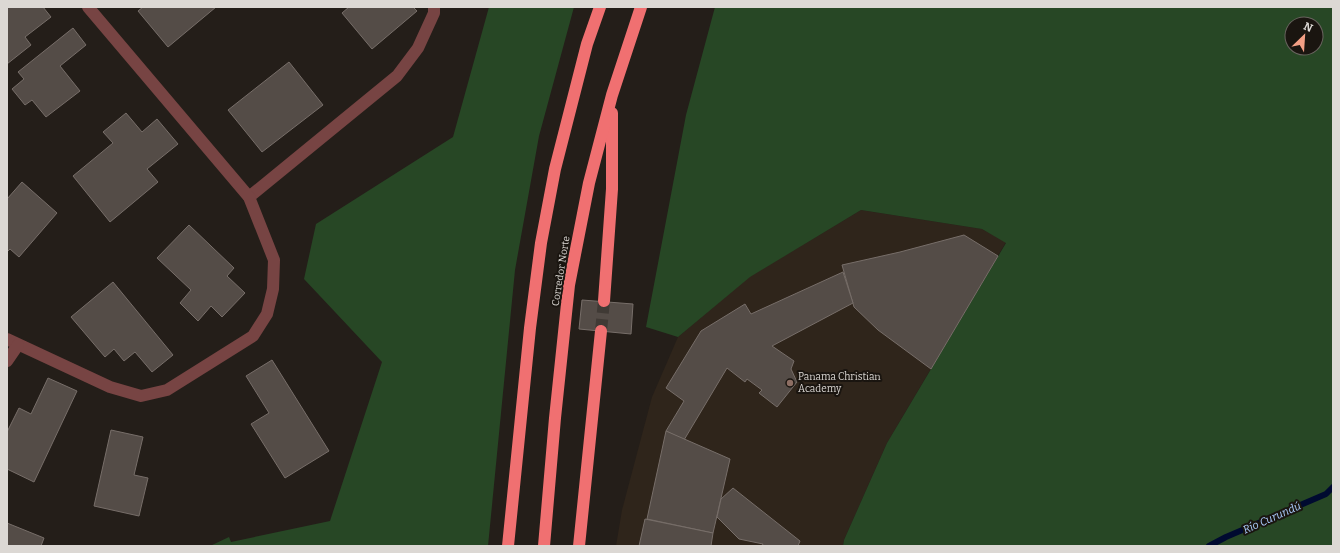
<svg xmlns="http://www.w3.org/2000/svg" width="1340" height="553" font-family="Bitter,serif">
<rect width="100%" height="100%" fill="#241e19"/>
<polygon fill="#2f251b" points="861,210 982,229 1006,242 887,443 844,540 843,546 616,546 622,510 652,397 678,337 749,277"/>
<g fill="#274725" fill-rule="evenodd">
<polygon points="489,7 574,7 539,136 515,270 488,546 210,546 229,537 231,542 330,521 382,362 304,279 316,224 453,137"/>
<path d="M 715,7 L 1333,7 L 1333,546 L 843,546 L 844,540 L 887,443 L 1006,243 L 982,229 L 861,210 L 750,277 L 678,337 L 646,327 L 686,115 ZM 1292,24 L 1316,24 L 1316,48 L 1292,48 Z"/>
</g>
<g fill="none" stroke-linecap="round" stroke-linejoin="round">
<polyline stroke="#000a30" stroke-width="6" points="1209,546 1226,537 1326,494 1333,487"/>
</g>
<g fill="#544c47" stroke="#776e69">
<polygon points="7,7 43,7 51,17 25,37 31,45 7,64"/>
<polygon points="143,7 216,7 168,47 138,11"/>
<polygon points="349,7 413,7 417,11 372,49 342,13"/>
<polygon points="73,28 86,45 60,66 80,91 46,117 32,100 25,105 12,89 24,79 18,72"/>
<polygon points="289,62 323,105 262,152 228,110"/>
<polygon points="126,113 142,132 157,119 178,144 147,169 158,182 110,222 73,176 113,143 103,132"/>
<polygon points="22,182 57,213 19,257 10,249 7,252 7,199"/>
<polygon points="189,225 234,268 227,276 245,293 222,317 211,306 198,321 180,303 191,290 157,258"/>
<polygon points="964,235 998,256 931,369 878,330 854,307 842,265 900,252"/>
<polygon points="843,272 853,303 772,346 794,361 791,369 797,382 777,407 759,393 762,390 747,379 745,382 727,368 684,440 666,431 684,401 666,388 701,331 745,304 751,314"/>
<polygon points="113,282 173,355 152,372 135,352 124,361 114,349 105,357 71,317"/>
<polygon points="582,300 633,304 631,334 579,329"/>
<polygon points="272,360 329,451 285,478 251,424 269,413 246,376"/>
<polygon points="48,378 77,391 34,482 7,469 7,432 19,408 31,414"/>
<polygon points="111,430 143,437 134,475 148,478 139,516 94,506"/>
<polygon points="666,431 730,459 713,533 647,519"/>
<polygon points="733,488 800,541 798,546 762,546 763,544 739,539 717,517 721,499"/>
<polygon points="645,519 713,533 711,546 639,546"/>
<polygon points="7,523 44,538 41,546 7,546"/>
</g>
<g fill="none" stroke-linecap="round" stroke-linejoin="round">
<polyline stroke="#403a35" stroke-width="12" stroke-dasharray="12 6" stroke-linecap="butt" points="601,331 604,301"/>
<g stroke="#774443" stroke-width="12">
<polyline points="249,197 397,76 418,48 434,13 434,7"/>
<polyline points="7,339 110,387 141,396 167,390 253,336 267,314 273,289 274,260 249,197 88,7"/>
<polyline points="7,361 18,345"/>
</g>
<g stroke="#f07071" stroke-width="12">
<polyline points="604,301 612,189 612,113"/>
<polyline points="508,546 530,328 541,243 555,169 587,44 600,7"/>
<polyline points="544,546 555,418 569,285 589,183 612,95 641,7"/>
<polyline points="579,546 601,331"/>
</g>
</g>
<circle fill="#8d6e63" stroke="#1a1510" stroke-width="1.5" cx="790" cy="383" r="4"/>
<g text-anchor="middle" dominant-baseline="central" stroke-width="4" stroke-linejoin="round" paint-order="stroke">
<g font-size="10" fill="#dcd8d4" stroke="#1a1510">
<text transform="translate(561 271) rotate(-81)">Corredor Norte</text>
</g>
<g font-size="10" fill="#dcd8d4" stroke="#1a1510" text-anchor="start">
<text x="798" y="377">Panama Christian<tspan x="798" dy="12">Academy</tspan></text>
</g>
<g font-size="11" font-style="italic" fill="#accdfe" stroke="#1a1510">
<text transform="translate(1272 518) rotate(-24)">Río Curundú</text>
</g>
</g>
<rect width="1340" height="553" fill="none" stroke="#dcd8d4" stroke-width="16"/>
<g transform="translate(1304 36) rotate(25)"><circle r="19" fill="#1a1510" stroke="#68635e"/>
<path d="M0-3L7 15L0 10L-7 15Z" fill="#f39f85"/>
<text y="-6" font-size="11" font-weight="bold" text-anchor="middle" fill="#dcd8d4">N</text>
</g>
</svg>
